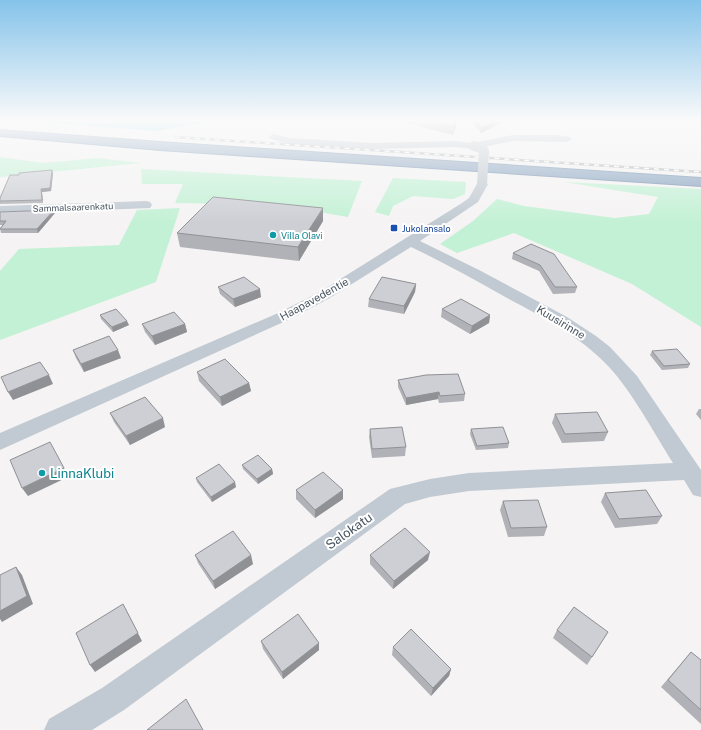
<svg xmlns="http://www.w3.org/2000/svg" width="701" height="730" font-family="'Public Sans',sans-serif">
<rect width="100%" height="100%" fill="#f5f3f3"/>
<g fill="#c3f1d5">
<polygon points="0,157 43,163 98,158 141,163 0,177"/>
<polygon points="141,169 362,181 348,217 279,205 175,203 183,184 142,184"/>
<polygon points="393,178 466,182 465,194 453,199 413,196 393,206 389,216 375,212"/>
<polygon points="564,182 701,189 701,327 632,284 514,233 457,253 440,244 473,221 497,199 524,206 615,218 649,214 658,197"/>
<polygon points="180,208 156,282 0,340 0,271 19,249 119,245 137,210"/>
</g>
<polygon fill="#90daee" points="11,120 220,120 157,131"/>
<g fill="none" stroke-linecap="round" stroke-linejoin="round">
<defs>
<polygon id="highway" points="0,130 160,142 701,178 701,186 160,150 0,136"/>
</defs>
<use href="#highway" stroke="#7690ad" stroke-width="2"/>
<g fill="#c1cad2" fill-rule="evenodd">
<polygon points="274,134 289,138 372,143 455,141 473,143 513,135 558,135 570,137 572,139 567,142 513,141 474,149 455,147 372,149 289,144 271,139 269,137 271,135"/>
<path d="M 482,181 L 488,184 L 478,202 L 420,241 L 479,270 L 567,317 L 596,336 L 610,347 L 637,376 L 701,470 L 701,497 L 693,495 L 684,480 L 469,491 L 430,497 L 405,504 L 124,710 L 92,730 L 44,730 L 49,719 L 102,688 L 390,489 L 430,479 L 469,473 L 673,463 C 654,433 633,393 609,367 C 580,336 544,318 507,298 C 475,280 443,262 411,247 L 328,299 L 288,320 L 0,450 L 0,433 L 276,314 L 318,293 L 462,203 L 469,198 L 478,182 Z"/>
<polygon points="146,201 150,202 152,205 150,208 0,214 0,206"/>
</g>
<use href="#highway" fill="#8ba5c1" fill-rule="evenodd"/>
<defs>
<polyline id="rail" points="175,137 701,172"/>
</defs>
<use href="#rail" stroke="#b5b8bd" stroke-width="2.5"/>
<use href="#rail" stroke="#fff" stroke-width="1.5" stroke-dasharray="5" stroke-linecap="butt"/>
<polyline stroke="#c1cad2" stroke-width="10" points="474,146 481,148 484,151 482,184"/>
</g>
<g fill="#b0b2b7">
<polygon points="396,120 457,120 456,126 453,135"/>
<polygon points="470,120 507,120 481,133"/>
<polygon points="52,170 53,173 51,191 42,192 43,203 0,204 0,198 19,175"/>
<polygon points="0,212 55,213 38,233 1,233 0,228 3,225 0,225"/>
<polygon points="323,221 299,261 180,247 177,233"/>
<polygon points="531,244 577,287 575,293 553,294 539,271 512,259 513,253"/>
<polygon points="416,284 415,292 404,314 368,307 369,299"/>
<polygon points="218,287 261,297 235,307 220,294"/>
<polygon points="442,309 490,315 489,323 470,334 441,317"/>
<polygon points="100,315 129,325 113,332 101,319"/>
<polygon points="142,324 185,324 187,332 155,345 145,332"/>
<polygon points="73,350 121,358 84,372 76,358"/>
<polygon points="652,351 690,364 688,368 662,370 650,355"/>
<polygon points="197,372 249,383 251,391 222,406 199,381"/>
<polygon points="398,380 465,394 464,401 439,403 438,399 406,405 398,387"/>
<polygon points="699,409 701,409 701,420 696,414"/>
<polygon points="110,413 165,427 130,445 114,422"/>
<polygon points="555,414 608,432 604,441 562,443 552,423"/>
<polygon points="370,429 406,447 405,456 372,458 369,437"/>
<polygon points="471,429 509,443 508,448 476,450 470,434"/>
<polygon points="242,465 272,469 273,474 258,484 243,469"/>
<polygon points="196,478 236,487 212,502 197,482"/>
<polygon points="296,490 343,499 315,518 296,499"/>
<polygon points="605,493 662,516 657,524 615,528 601,502"/>
<polygon points="503,501 547,527 544,536 508,537 500,510"/>
<polygon points="195,555 253,564 215,589 198,563"/>
<polygon points="370,555 428,560 393,589 370,564"/>
<polygon points="557,630 608,632 587,665 553,638"/>
<polygon points="261,641 319,643 319,650 283,679 263,649"/>
<polygon points="393,647 451,669 449,676 431,696 392,655"/>
<polygon points="691,652 701,660 701,724 661,687"/>
</g>
<g fill="#909195">
<polygon points="456,120 457,120 456,126 453,135 454,127"/>
<polygon points="496,120 507,120 481,133 482,128"/>
<polygon points="52,170 53,173 51,191 42,192 43,203 42,200 41,189"/>
<polygon points="323,208 323,221 299,261 298,247"/>
<polygon points="54,210 55,213 38,233 37,229"/>
<polygon points="416,284 415,292 404,314 404,306"/>
<polygon points="260,289 261,297 235,307 233,299"/>
<polygon points="490,315 489,323 470,334 472,326"/>
<polygon points="127,321 129,325 113,332 112,327"/>
<polygon points="185,324 187,332 155,345 152,336"/>
<polygon points="118,350 121,358 84,372 81,364"/>
<polygon points="49,375 53,384 13,400 8,392"/>
<polygon points="249,383 251,391 222,406 220,397"/>
<polygon points="439,392 438,399 406,405 406,398"/>
<polygon points="163,418 165,427 130,445 126,436"/>
<polygon points="64,468 68,477 28,496 22,488"/>
<polygon points="272,469 273,474 258,484 257,479"/>
<polygon points="235,482 236,487 212,502 211,497"/>
<polygon points="343,490 343,499 315,518 315,510"/>
<polygon points="430,552 428,560 393,589 394,581"/>
<polygon points="251,555 253,564 215,589 213,581"/>
<polygon points="16,567 22,575 33,604 2,622 0,619 0,611"/>
<polygon points="123,604 142,641 95,672 90,665"/>
<polygon points="319,643 319,650 283,679 282,672"/>
<polygon points="451,669 449,676 431,696 433,688"/>
</g>
<g fill="#cdcfd5" stroke="#909195">
<polygon points="428,120 456,120 454,127"/>
<polygon points="476,120 496,120 482,128"/>
<polygon points="52,170 50,188 41,189 42,200 0,201 0,198 10,175 19,175 19,173"/>
<polygon points="213,197 323,208 298,247 177,233"/>
<polygon points="54,210 37,229 0,229 6,221 0,221 0,212"/>
<polygon points="531,244 554,254 577,287 555,287 540,265 513,253"/>
<polygon points="244,277 260,289 233,299 218,287"/>
<polygon points="382,277 416,284 404,306 369,299"/>
<polygon points="461,299 490,315 472,326 442,309"/>
<polygon points="116,309 127,321 112,327 100,315"/>
<polygon points="174,312 185,324 152,336 142,324"/>
<polygon points="109,336 118,350 81,364 73,350"/>
<polygon points="677,349 690,364 664,366 652,351"/>
<polygon points="225,359 249,383 220,397 197,372"/>
<polygon points="40,362 49,375 8,392 1,377"/>
<polygon points="458,374 465,394 440,396 439,392 406,398 398,380 426,375"/>
<polygon points="145,397 163,418 126,436 110,413"/>
<polygon points="597,412 608,432 565,434 555,414"/>
<polygon points="402,427 406,447 372,449 370,429"/>
<polygon points="503,427 509,443 477,446 471,429"/>
<polygon points="50,442 64,468 22,488 10,460"/>
<polygon points="258,455 272,469 257,479 242,465"/>
<polygon points="219,464 235,482 211,497 196,478"/>
<polygon points="323,472 343,490 315,510 296,490"/>
<polygon points="646,490 662,516 619,519 605,493"/>
<polygon points="538,500 547,527 511,528 503,501"/>
<polygon points="405,528 430,552 394,581 370,555"/>
<polygon points="233,531 251,555 213,581 195,555"/>
<polygon points="16,567 27,596 0,611 0,575"/>
<polygon points="123,604 138,633 90,665 76,633"/>
<polygon points="574,607 608,632 592,657 557,630"/>
<polygon points="298,614 319,643 282,672 261,641"/>
<polygon points="411,629 451,669 433,688 393,647"/>
<polygon points="691,652 701,660 701,710 668,680"/>
<polygon points="186,699 203,730 147,730"/>
</g>
<linearGradient id="sky" x2="0" y2="1"><stop stop-color="#85c3ea"/><stop offset="0.54" stop-color="#fafafa"/><stop offset="1" stop-color="#fafafa" stop-opacity="0"/></linearGradient>
<rect width="701" height="223" fill="url(#sky)"/>
<rect fill="#1a4fb4" stroke="#fff" stroke-width="1.5" x="390" y="224" width="8" height="8" rx="2"/>
<g fill="#0f9aa8" stroke="#fff" stroke-width="1.5">
<circle cx="273" cy="235" r="4"/>
<circle cx="42" cy="473" r="4"/>
</g>
<g text-anchor="middle" dominant-baseline="central" stroke-width="4" stroke-linejoin="round" paint-order="stroke">
<g font-size="9" fill="#4a5661" stroke="#fff">
<text transform="translate(73 207) rotate(-2)">Sammalsaarenkatu</text>
</g>
<g font-size="9" fill="#164399" stroke="#fff" text-anchor="start">
<text x="402" y="228">Jukolansalo</text>
</g>
<g font-size="9" fill="#0d838f" stroke="#fff" text-anchor="start">
<text x="281" y="235">Villa Olavi</text>
</g>
<g font-size="11" fill="#4a5661" stroke="#fff">
<text transform="translate(314 299) rotate(-29)">Haapavedentie</text>
<text transform="translate(561 322) rotate(31)">Kuusirinne</text>
</g>
<g font-size="13" fill="#0d838f" stroke="#fff" text-anchor="start">
<text x="50" y="473">LinnaKlubi</text>
</g>
<g font-size="13" fill="#4a5661" stroke="#fff">
<text transform="translate(349 531) rotate(-35)">Salokatu</text>
</g>
</g>
</svg>
